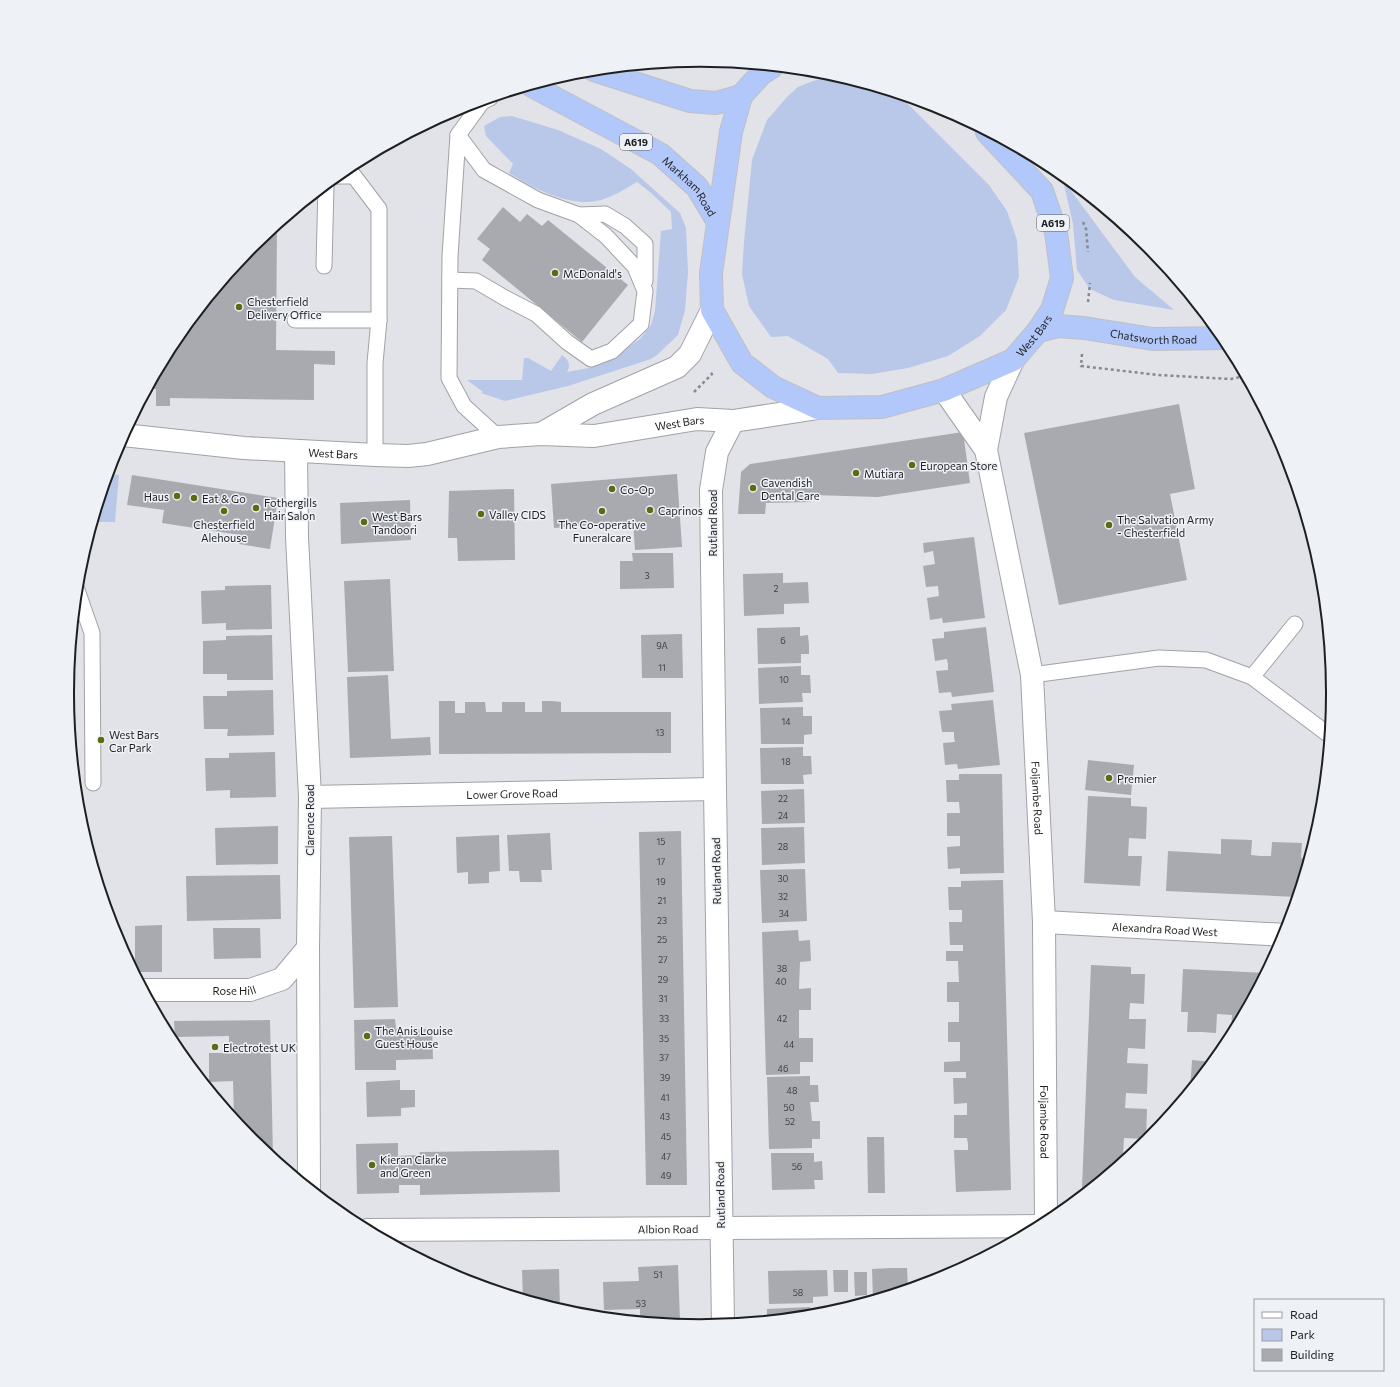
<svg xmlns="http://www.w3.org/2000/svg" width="1400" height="1387" font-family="Commissioner,sans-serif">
<rect width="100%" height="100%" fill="#e1e3e9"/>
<g fill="#b9c7e9">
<polygon points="831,76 838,77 896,94 902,98 989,185 1007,211 1017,240 1019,277 1006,310 980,336 948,356 908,368 872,374 838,373 828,359 788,336 771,337 749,306 742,274 744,242 752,160 767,120 787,97 798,87 813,81"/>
<path d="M 512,116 L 558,130 L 601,149 L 631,169 L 680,213 L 686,228 L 688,272 L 685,310 L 678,335 L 657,355 L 651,359 L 568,386 L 505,401 L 481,393 L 483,392 L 467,380 L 522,380 L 524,358 L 528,358 L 551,371 L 562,355 C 569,360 571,365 567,372 L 589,368 L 613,357 L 640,339 L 651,325 L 655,311 L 661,231 L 672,229 L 671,212 L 650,192 L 637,182 C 625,189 614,196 601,200 C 570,208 535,189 509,173 L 513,164 L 486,136 L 484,126 L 500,117 Z"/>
<polygon points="1063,180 1135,277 1174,310 1114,300 1090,289 1077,270 1073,224"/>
<polygon points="108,474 119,475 115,522 93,522"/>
</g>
<g fill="#a8aaaf">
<polygon points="503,207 520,222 527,214 542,226 548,220 628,285 582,342 482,260 490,249 477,239"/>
<polygon points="277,225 276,350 335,351 335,365 314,364 314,400 170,398 170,406 156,406 156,389 148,389 173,341 252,245"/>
<polygon points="1179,404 1195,489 1170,494 1187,580 1059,605 1024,433"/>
<polygon points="963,432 970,483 878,497 812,495 811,502 766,503 765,514 738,514 741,472 750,464"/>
<polygon points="677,474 682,547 635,550 633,522 554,528 551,484"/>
<polygon points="132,475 278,498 270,549 239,544 240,535 162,523 164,510 127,505"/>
<polygon points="514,489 515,560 458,561 457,538 448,538 449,491"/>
<polygon points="410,500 411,540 341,544 340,503"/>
<polygon points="974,537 985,618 943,623 942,618 930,620 927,598 939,596 938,586 926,587 923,566 935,564 933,551 924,553 923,543"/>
<polygon points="632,553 673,553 674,588 620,589 620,561 633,561"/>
<polygon points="783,573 783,583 808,582 809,603 784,604 784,614 744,616 743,574"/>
<polygon points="390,579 394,671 348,672 344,581"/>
<polygon points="271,585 272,629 226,630 226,623 202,624 201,591 225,590 225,586"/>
<polygon points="800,627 800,636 808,635 809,645 809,654 801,654 801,663 758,664 757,628"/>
<polygon points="986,627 994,692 952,697 951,692 939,693 936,671 948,670 948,665 947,659 935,661 932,639 944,638 944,632"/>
<polygon points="682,634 683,678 642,678 641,635"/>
<polygon points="272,635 273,680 227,680 227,674 203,674 203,641 226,640 226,636"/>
<polygon points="801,666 801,675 810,675 811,693 802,693 803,702 759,704 758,668"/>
<polygon points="388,675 391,739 430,737 431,755 350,758 347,677"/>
<polygon points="273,690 274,735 227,736 228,729 204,729 203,696 227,696 227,691"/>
<polygon points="993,700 1000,765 958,769 957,764 945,765 943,743 955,742 954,737 954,732 942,732 939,711 952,710 951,704"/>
<polygon points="439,701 455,701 455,713 465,713 465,702 485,702 486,712 502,712 502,702 525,702 525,712 542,712 542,701 552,701 561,702 561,712 671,712 671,753 439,754"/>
<polygon points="803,707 803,716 812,716 812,734 804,735 804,744 761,744 760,708"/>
<polygon points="803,747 803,756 811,756 812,774 803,775 804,784 761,784 760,748"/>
<polygon points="275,752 276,797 230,798 230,790 206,791 205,758 229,758 229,753"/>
<polygon points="1088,760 1134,765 1131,795 1085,790"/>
<polygon points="959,774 1002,774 1004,873 960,874 960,868 948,869 947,847 960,846 960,836 947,836 947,813 960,813 959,802 947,802 946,780 959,780"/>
<polygon points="804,789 805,823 762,824 761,791"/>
<polygon points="1088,796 1131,798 1131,806 1147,807 1146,839 1129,838 1128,856 1142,856 1140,886 1084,883"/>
<polygon points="278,826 278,864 216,865 215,828"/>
<polygon points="804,827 805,863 762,865 761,828"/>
<polygon points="681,831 687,1185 646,1185 639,832"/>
<polygon points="550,833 552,870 541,870 542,882 520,882 519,871 509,871 507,835"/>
<polygon points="499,835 500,871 489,872 489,883 468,884 468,872 457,873 456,837"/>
<polygon points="392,836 398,1007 354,1008 349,837"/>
<polygon points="1221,839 1252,840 1251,855 1261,856 1271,856 1272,842 1302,843 1301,858 1309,858 1297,897 1166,891 1168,851 1221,854"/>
<polygon points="805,869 807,921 762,923 760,870"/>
<polygon points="280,875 281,919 187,921 186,876"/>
<polygon points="1003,880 1011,1190 956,1192 954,1150 968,1150 968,1144 967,1138 954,1138 954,1115 967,1115 967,1103 954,1104 953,1078 966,1078 966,1072 944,1072 944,1062 960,1061 960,1042 948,1042 948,1022 959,1022 959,1002 947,1002 947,982 959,982 958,961 946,961 946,951 963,951 963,945 950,945 949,922 962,922 962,910 949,910 948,887 961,887 961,881"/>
<polygon points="104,901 108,902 107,911"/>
<polygon points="162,925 162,972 135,972 135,926"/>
<polygon points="112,928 122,929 121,947 115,936"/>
<polygon points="213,928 260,928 261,958 214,959"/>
<polygon points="798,930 799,941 810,940 811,961 800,962 799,989 811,988 811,1010 799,1010 799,1038 813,1038 813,1062 800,1062 800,1074 766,1075 762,932"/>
<polygon points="1091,965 1131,967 1131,974 1145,974 1144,1004 1130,1003 1129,1019 1146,1019 1145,1049 1128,1048 1127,1063 1148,1064 1147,1094 1126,1093 1125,1108 1147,1109 1146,1139 1124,1138 1123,1156 1130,1157 1091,1189 1082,1188"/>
<polygon points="1183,969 1226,971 1266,973 1233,1034 1231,1033 1232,1015 1217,1014 1216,1033 1202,1032 1187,1032 1188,1012 1181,1012"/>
<polygon points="395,1019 396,1029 432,1029 433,1059 396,1060 396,1070 355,1070 354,1020"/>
<polygon points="270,1020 272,1109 273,1158 252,1141 234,1119 233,1081 209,1082 209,1053 229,1053 229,1036 175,1037 174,1021"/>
<polygon points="1192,1060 1213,1062 1190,1091"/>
<polygon points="810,1076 810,1085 818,1085 819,1102 810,1102 811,1111 812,1121 820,1121 820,1139 812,1139 812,1148 769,1149 767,1077"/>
<polygon points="400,1080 400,1090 415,1090 415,1107 401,1108 401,1116 367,1117 366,1082"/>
<polygon points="867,1137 884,1137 885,1193 868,1193"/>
<polygon points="398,1143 398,1156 419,1155 420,1152 559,1150 560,1192 420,1195 420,1185 399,1185 399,1193 357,1194 356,1144"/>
<polygon points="771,1153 814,1153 814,1162 822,1161 823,1180 814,1180 815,1189 772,1190"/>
<polygon points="678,1265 680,1321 654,1323 640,1321 640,1309 604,1310 603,1282 639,1281 638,1267"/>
<polygon points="890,1268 907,1268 908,1289 873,1300 872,1269"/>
<polygon points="559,1269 560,1310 523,1299 522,1270"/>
<polygon points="827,1270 828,1296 813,1297 813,1303 769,1304 768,1271"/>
<polygon points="833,1270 848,1270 848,1292 834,1292"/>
<polygon points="854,1272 867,1272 867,1295 855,1296"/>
<polygon points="810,1307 811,1316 767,1320 767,1309"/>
</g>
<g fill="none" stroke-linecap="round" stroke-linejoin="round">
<defs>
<g id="lane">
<polyline points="490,98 482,102 458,135 450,256 449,378 464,406 498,437"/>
<polyline points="337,176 354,176 379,209 379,320 375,363 375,455"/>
<polyline points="579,215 605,214 625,226 645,244 645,281"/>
<polyline points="324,266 326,185"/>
<polyline points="450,280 476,281 505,298 536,314 567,342 591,359 612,351 641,324 645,291 635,267 606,236 579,215 538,200 484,170 458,135"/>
<polyline points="295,320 379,320"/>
<polyline points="77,590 92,633 93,783"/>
<polyline points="1032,675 1159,658 1206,660 1252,677 1329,735"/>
<polyline points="1252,677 1295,624"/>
</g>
<g id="street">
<path id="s1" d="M 310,797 L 715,789"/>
<path id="s2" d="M 1044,922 L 1286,935"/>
<path id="s3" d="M 143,990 L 250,990 L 282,979 L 308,948"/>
<path id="s4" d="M 367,1230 L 1041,1226"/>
</g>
<g id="secondary">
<path id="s5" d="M 944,390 L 986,450 L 1032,675 L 1044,922 L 1046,1223"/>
<polyline points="541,434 593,404 677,367 690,354 712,310"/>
<path id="s6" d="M 123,435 L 244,448 L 375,455 L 408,456 L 427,454 L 498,437 L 541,434 L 594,436 L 697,419 L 733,421 L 818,408"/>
<polyline points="986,450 996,397 1013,360"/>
<polyline points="296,451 297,537 310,797 308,948 309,1189"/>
<polyline points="723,1325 715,789 711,490 717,452 733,421"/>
</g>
<g id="highway">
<path id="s7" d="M 772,67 L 761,74 L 741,96 L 731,132 L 711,273 L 712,310 L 742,363 L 773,387 L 818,408 L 882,407 L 944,390 L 1013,360 L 1038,331 L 1052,310 L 1062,278 L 1056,232 L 1042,191 L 987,132"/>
<polyline points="594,70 690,101 716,103 741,96"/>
<path id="s8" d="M 532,86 L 660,154 L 697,187 L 718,222"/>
<path id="s9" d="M 1038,331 L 1058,326 L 1084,328 L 1153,339 L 1224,338"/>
</g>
</defs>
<use href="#lane" stroke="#a0a2a7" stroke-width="17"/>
<use href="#street" stroke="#a0a2a7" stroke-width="24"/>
<use href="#secondary" stroke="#a0a2a7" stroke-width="24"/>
<use href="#highway" stroke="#c0c0c1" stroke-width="24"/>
<g stroke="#87898c" stroke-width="2.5" stroke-dasharray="3 3" stroke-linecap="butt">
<polyline points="1083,222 1086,229 1088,252"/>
<polyline points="1088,302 1090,283"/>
<polyline points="1082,354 1081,366 1158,375 1231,379 1245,376"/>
<polyline points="694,392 712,374 709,372"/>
</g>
<use href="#lane" stroke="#fff" stroke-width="15"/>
<use href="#street" stroke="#fff" stroke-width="22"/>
<use href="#secondary" stroke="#fff" stroke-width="22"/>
<use href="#highway" stroke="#b2c7fa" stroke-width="22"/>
</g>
<g fill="#5e6a11" stroke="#eef1f6" stroke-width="1.5">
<circle cx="555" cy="273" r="4"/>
<circle cx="239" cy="307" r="4"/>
<circle cx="912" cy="465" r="4"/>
<circle cx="856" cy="473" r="4"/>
<circle cx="753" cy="488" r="4"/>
<circle cx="612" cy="489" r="4"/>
<circle cx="177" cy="496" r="4"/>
<circle cx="194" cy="498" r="4"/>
<circle cx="256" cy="508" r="4"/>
<circle cx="650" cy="510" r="4"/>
<circle cx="224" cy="511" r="4"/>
<circle cx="602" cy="511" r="4"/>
<circle cx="481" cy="514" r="4"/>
<circle cx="364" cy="522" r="4"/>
<circle cx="1109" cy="525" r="4"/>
<circle cx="101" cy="740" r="4"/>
<circle cx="1109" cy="778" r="4"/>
<circle cx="367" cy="1036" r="4"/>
<circle cx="215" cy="1047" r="4"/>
<circle cx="372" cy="1165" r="4"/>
</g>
<g text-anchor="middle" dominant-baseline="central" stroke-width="3" stroke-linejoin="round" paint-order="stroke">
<g font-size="9" fill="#404244">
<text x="647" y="575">3</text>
<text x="776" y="588">2</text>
<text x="783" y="640">6</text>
<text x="662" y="645">9A</text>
<text x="662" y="667">11</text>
<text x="784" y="679">10</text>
<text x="786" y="721">14</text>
<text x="660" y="732">13</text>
<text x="786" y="761">18</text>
<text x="783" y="798">22</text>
<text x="783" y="815">24</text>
<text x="661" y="841">15</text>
<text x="783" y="846">28</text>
<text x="661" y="861">17</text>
<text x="783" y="878">30</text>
<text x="661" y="881">19</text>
<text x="783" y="896">32</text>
<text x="662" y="900">21</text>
<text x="784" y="913">34</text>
<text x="662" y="920">23</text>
<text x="662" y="939">25</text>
<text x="663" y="959">27</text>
<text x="782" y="968">38</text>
<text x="663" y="979">29</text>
<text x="781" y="981">40</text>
<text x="663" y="998">31</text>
<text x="664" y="1018">33</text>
<text x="782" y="1018">42</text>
<text x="664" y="1038">35</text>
<text x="789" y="1044">44</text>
<text x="664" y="1057">37</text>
<text x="783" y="1068">46</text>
<text x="665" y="1077">39</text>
<text x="792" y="1090">48</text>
<text x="665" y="1097">41</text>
<text x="789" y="1107">50</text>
<text x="665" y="1116">43</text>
<text x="790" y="1121">52</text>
<text x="666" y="1136">45</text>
<text x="666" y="1156">47</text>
<text x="797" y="1166">56</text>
<text x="666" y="1175">49</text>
<text x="658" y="1274">51</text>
<text x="798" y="1292">58</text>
<text x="641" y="1303">53</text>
</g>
<g fill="#eef1f6" stroke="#5c5e60" stroke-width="1">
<rect x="620" y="134" width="32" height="16" rx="3"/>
<rect x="1037" y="215" width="32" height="16" rx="3"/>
</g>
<g font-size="10" font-weight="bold" fill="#1e1f20">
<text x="636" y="142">A619</text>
<text x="1053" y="223">A619</text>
</g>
<g font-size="11" fill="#1e1f20" stroke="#eef1f6">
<text stroke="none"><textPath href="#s8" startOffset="189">Markham Road</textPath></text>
<text stroke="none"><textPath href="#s7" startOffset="645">West Bars</textPath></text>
<text stroke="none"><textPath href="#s9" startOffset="117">Chatsworth Road</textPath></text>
<text stroke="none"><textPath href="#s6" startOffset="561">West Bars</textPath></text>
<text stroke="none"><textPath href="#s6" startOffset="211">West Bars</textPath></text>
<text transform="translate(712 523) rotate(-90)">Rutland Road</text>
<text stroke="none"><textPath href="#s1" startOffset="202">Lower Grove Road</textPath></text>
<text stroke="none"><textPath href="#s5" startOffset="426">Foljambe Road</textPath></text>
<text transform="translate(309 820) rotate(-90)">Clarence Road</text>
<text transform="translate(716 871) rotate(-91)">Rutland Road</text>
<text stroke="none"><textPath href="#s2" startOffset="121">Alexandra Road West</textPath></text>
<text stroke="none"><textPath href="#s3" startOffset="91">Rose Hill</textPath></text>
<text stroke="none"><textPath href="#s5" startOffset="750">Foljambe Road</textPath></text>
<text transform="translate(720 1195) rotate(-91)">Rutland Road</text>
<text stroke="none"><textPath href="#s4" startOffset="301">Albion Road</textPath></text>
</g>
<g font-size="11" fill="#1e1f20" stroke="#eef1f6" text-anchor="start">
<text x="563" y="273">McDonald's</text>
<text x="247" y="301">Chesterfield<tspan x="247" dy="13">Delivery Office</tspan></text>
<text x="920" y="465">European Store</text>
<text x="864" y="473">Mutiara</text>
<text x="761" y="482">Cavendish<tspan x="761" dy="13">Dental Care</tspan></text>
<text x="620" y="489">Co-Op</text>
<text x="169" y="496" text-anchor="end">Haus</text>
<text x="202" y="498">Eat &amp; Go</text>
<text x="264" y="502">Fothergills<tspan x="264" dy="13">Hair Salon</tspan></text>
<text x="658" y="510">Caprinos</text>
<text x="489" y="514">Valley CIDS</text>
<text x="372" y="516">West Bars<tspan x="372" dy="13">Tandoori</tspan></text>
<text x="1117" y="519">The Salvation Army<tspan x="1117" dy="13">- Chesterfield</tspan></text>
<text x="224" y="524" text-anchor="middle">Chesterfield<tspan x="224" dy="13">Alehouse</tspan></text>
<text x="602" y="524" text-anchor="middle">The Co-operative<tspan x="602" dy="13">Funeralcare</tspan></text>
<text x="109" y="734">West Bars<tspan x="109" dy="13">Car Park</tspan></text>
<text x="1117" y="778">Premier</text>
<text x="375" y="1030">The Anis Louise<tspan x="375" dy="13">Guest House</tspan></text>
<text x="223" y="1047">Electrotest UK</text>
<text x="380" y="1159">Kieran Clarke<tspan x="380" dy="13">and Green</tspan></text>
</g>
</g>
<path d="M0 0H1400V1387H0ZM74 693a626 626 0 1 1 1252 0a626 626 0 1 1-1252 0Z" fill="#eef1f6" fill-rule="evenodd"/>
<path fill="none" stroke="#1e1f20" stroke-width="2" d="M74 693a626 626 0 1 1 1252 0a626 626 0 1 1-1252 0Z"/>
<rect x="1254" y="1299" width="130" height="72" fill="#eef1f6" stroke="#9b9da0"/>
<rect x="1262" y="1312" width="20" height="6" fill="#ffffff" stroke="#9b9da0"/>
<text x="1290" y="1319" font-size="12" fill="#1e1f20">Road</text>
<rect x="1262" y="1329" width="20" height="12" fill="#b9c7e9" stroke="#9b9da0"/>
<text x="1290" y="1339" font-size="12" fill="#1e1f20">Park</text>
<rect x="1262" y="1349" width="20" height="12" fill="#a8aaaf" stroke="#9b9da0"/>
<text x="1290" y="1359" font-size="12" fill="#1e1f20">Building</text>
</svg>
